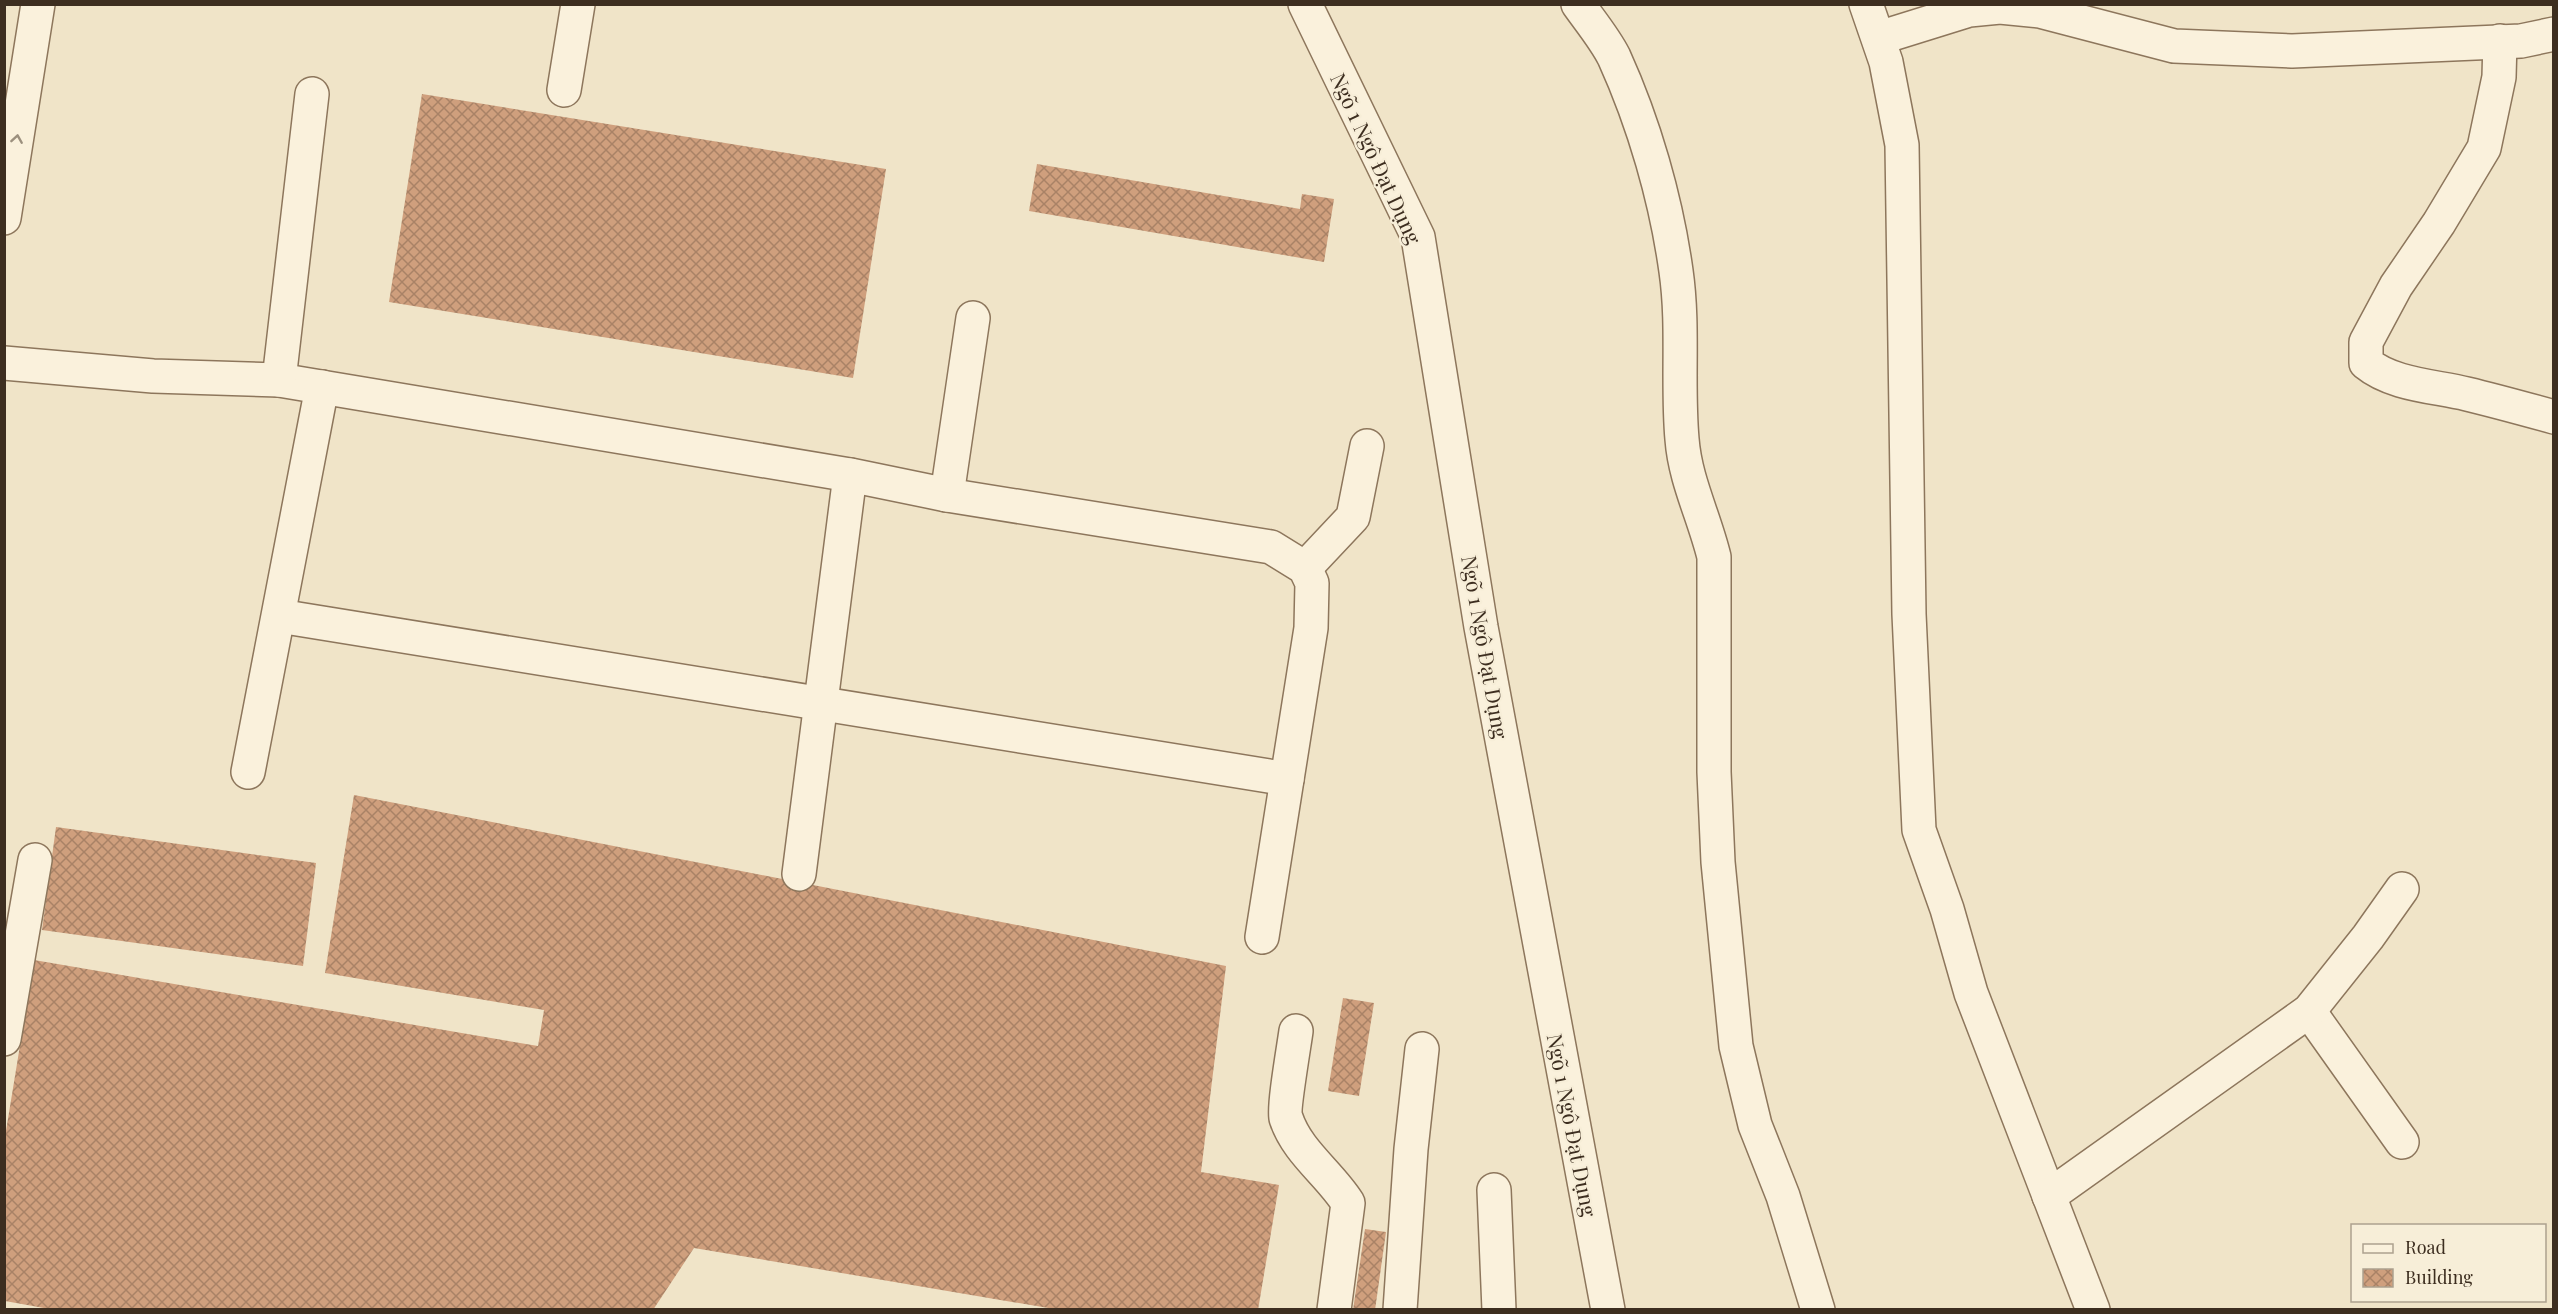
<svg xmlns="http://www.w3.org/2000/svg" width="2558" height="1314" font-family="'Playfair Display',serif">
<defs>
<pattern id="building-cross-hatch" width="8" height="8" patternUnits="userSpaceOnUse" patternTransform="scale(1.5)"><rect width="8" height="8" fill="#cf9f7d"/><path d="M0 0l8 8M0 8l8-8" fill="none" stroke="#a98266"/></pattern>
</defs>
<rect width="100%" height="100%" fill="#f0e4c8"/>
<g fill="url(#building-cross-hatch)">
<polygon points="422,94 886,169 853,378 389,302"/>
<polygon points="1037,164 1300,209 1302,194 1334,199 1324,262 1029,211"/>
<polygon points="354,795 1226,966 1201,1172 1279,1185 1258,1310 1060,1310 694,1248 653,1310 55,1310 5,1301 5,1137 34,960 538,1046 544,1010 325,973"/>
<polygon points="56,827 316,863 303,966 42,930"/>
<polygon points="1343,998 1374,1003 1359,1096 1328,1091"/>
<polygon points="1365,1229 1386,1232 1375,1310 1353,1310"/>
</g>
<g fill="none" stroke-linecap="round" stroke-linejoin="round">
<defs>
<g id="minor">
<polyline points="1305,4 1418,237 1481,627 1608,1310"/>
<path d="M 1578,4 C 1590,21 1605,39 1614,57 C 1644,123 1666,199 1676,271 C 1684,326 1677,383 1682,439 C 1685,480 1704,516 1714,557 L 1714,772 L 1718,862 L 1736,1046 L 1755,1125 L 1783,1196 L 1818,1310"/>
<polyline points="1866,4 1886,62 1902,145 1909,614 1919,830 1947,909 1971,993 2093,1310"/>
<polyline points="1879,38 1969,10 2000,7 2040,11 2174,46 2292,51 2521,41 2554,34"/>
<path d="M 2500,41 L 2499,77 L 2484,148 L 2439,223 L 2396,286 L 2366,342 L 2366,363 C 2393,385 2434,386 2467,394 C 2496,401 2525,409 2554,417"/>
<polyline points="564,90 578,4"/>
<polyline points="4,218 38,4"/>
<polyline points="4,363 153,376 279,380 850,475 947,495 1271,547 1305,568 1312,583 1311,628 1262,937"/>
<polyline points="279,380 312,94"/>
<polyline points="947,495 973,318"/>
<polyline points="1305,568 1353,517 1367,446"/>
<polyline points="279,616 1287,779"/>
<polyline points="248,772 322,387"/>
<polyline points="799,874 850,475"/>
<polyline points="2309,1011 2402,1142"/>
<path d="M 1296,1031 C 1294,1046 1283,1109 1286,1118 C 1297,1152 1330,1174 1348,1203 L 1334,1310"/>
<polyline points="4,1039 35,860"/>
<polyline points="1494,1190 1499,1310"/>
<polyline points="2049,1196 2309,1011 2368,937 2402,889"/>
<polyline points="1400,1310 1411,1149 1422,1049"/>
</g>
</defs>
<use href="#minor" stroke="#8d765c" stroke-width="36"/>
<use href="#minor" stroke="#faf1dc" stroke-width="33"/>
</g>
<defs><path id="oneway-chevron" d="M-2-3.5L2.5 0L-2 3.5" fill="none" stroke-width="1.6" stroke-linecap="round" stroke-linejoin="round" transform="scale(1.5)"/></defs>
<use stroke="#9c907e" href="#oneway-chevron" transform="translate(17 139) rotate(-81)"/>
<g text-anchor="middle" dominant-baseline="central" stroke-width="4.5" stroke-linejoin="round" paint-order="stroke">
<g font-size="21" fill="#3d2e20" stroke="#f7eed8">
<text transform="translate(1377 158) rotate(65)">Ngõ 1 Ngô Đạt Dụng</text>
<text transform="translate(1486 647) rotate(80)">Ngõ 1 Ngô Đạt Dụng</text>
<text transform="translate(1573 1125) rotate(79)">Ngõ 1 Ngô Đạt Dụng</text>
</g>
</g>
<rect width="2558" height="1314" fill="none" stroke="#3d2e20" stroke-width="12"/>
<rect x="2351" y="1224" width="195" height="78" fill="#f7eed8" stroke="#ada18e" stroke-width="1.5"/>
<rect x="2363" y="1244" width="30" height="9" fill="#faf1dc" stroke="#ada18e" stroke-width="1.5"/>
<text x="2405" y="1254" font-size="18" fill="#3d2e20">Road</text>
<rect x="2363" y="1269" width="30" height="18" fill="url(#building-cross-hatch)" stroke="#ada18e" stroke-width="1.5"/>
<text x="2405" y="1284" font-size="18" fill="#3d2e20">Building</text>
</svg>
